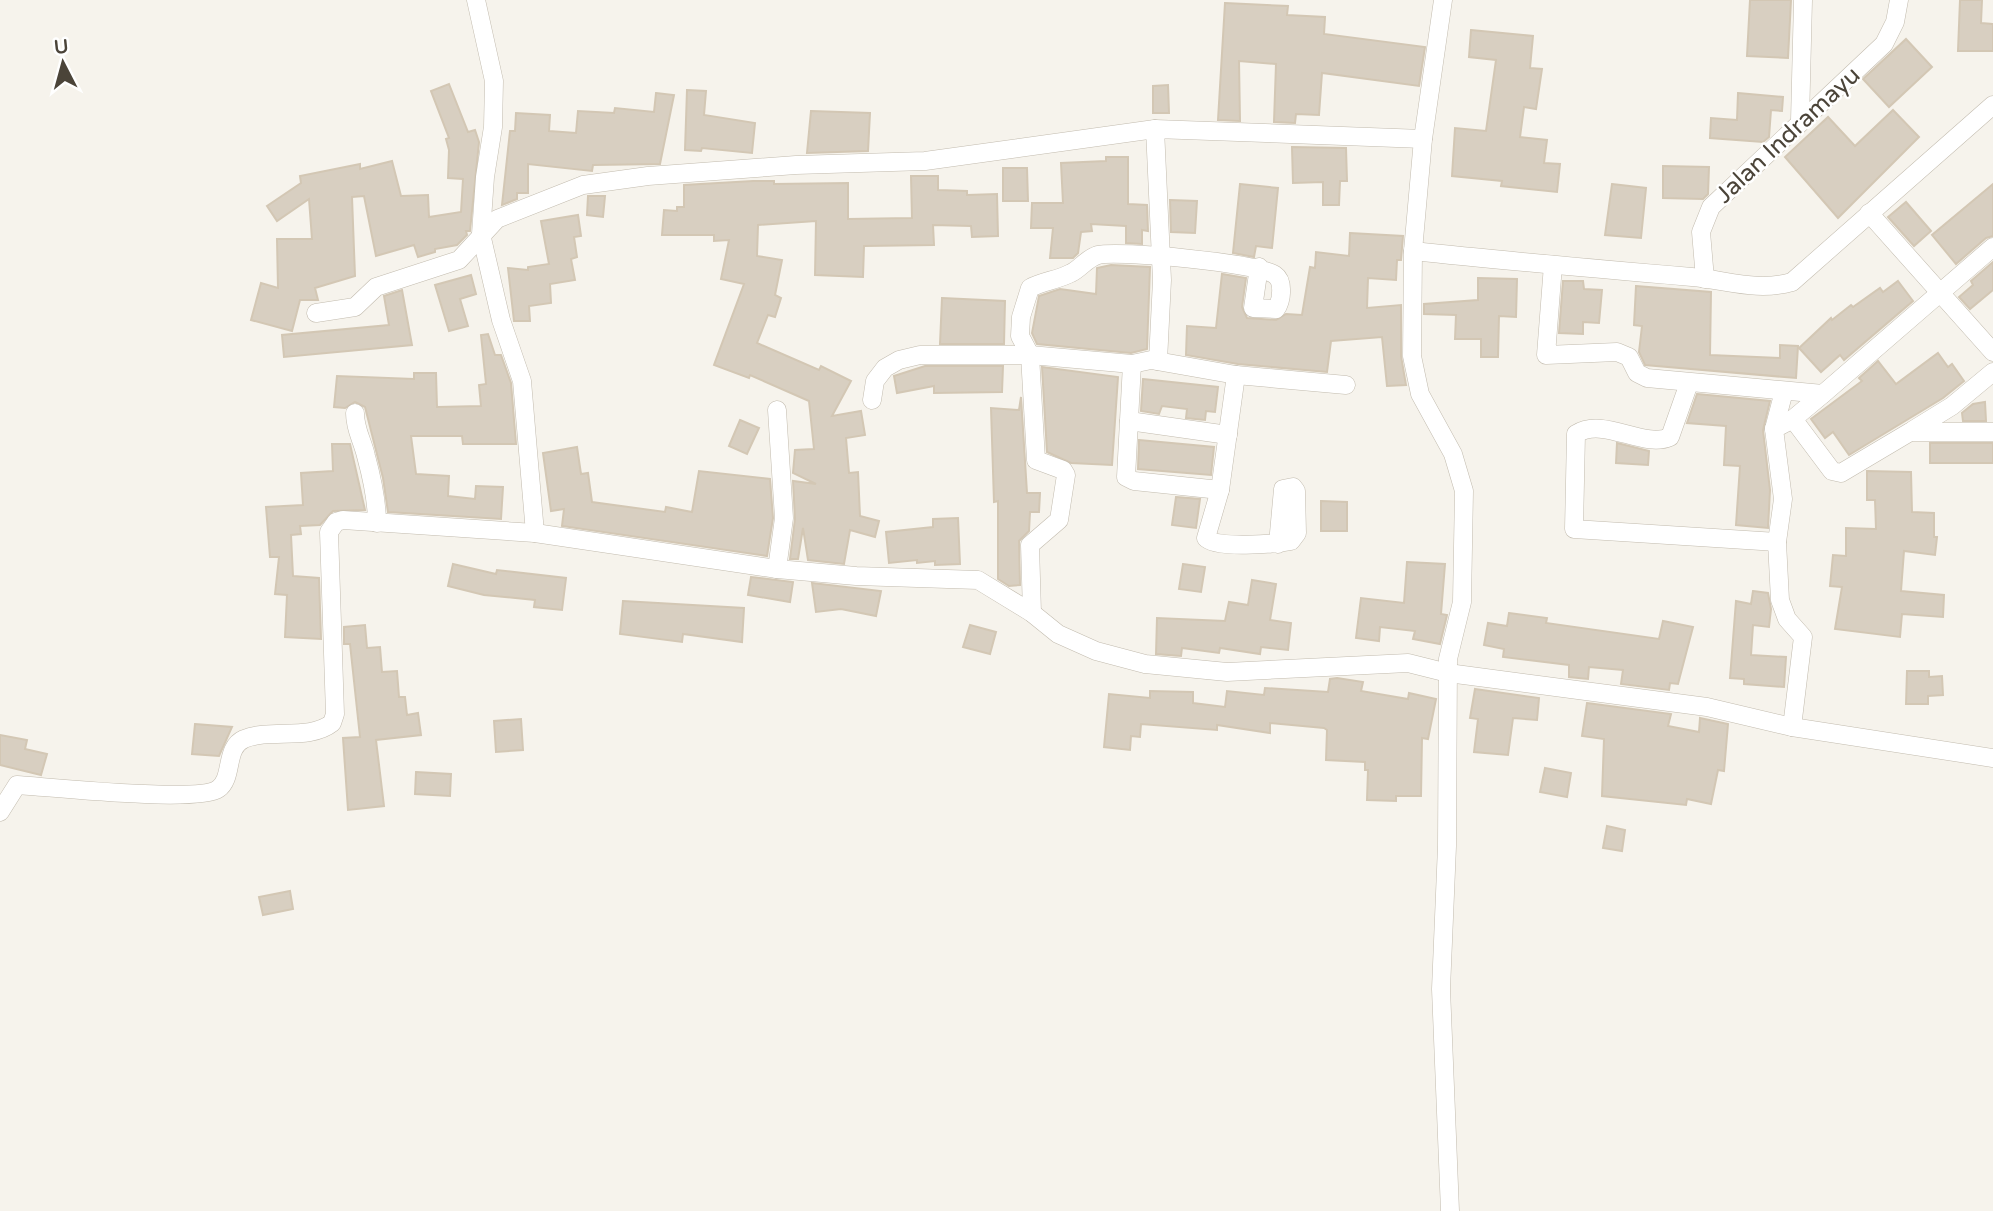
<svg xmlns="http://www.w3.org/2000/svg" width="1993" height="1211" font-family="'Varela Round',sans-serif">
<rect width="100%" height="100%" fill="#f6f3ec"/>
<g fill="#d8cfc1" stroke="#d3c7b4" stroke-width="2">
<polygon points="1750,0 1791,0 1788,58 1747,56"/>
<polygon points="1960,0 1982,0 1981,23 1993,24 1993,51 1958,51"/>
<polygon points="1225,3 1288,6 1287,15 1325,17 1324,34 1425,47 1419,86 1322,73 1319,115 1296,114 1295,123 1274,122 1276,64 1239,61 1240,121 1218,120"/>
<polygon points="1471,30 1533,36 1530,68 1542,69 1536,109 1524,107 1520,137 1547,140 1544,163 1560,164 1557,192 1501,186 1502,181 1452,176 1455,128 1486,131 1496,60 1469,57"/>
<polygon points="1906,39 1932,67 1889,107 1863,79"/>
<polygon points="449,84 468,132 475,130 479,142 470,231 466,231 467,235 457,245 435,249 435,252 418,257 414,245 376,256 364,196 352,197 355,276 315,288 318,300 300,300 292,331 251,320 261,283 278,288 277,239 312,239 309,199 277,221 267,206 301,183 300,176 360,164 360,169 392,161 401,196 428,195 429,217 461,212 463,179 448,178 449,150 446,139 449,138 431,91"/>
<polygon points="1168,85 1169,113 1153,113 1153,86"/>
<polygon points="687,90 706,91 704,115 755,123 752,153 702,148 701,151 685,150"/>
<polygon points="656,93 674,95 660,164 593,165 592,171 528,164 528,193 517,193 517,199 502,205 510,131 515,131 516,113 550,115 549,131 576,133 578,111 614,113 615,108 654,112"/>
<polygon points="1738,93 1783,97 1782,111 1771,110 1769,137 1763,142 1710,138 1711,118 1737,120"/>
<polygon points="1893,110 1919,137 1838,218 1785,157 1828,117 1855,146"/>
<polygon points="811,111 870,113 868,151 807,153"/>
<polygon points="1292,147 1346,148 1347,181 1340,181 1339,205 1323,205 1323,182 1293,183"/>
<polygon points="1106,157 1128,157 1128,204 1147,205 1148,231 1142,230 1142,244 1126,243 1126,226 1091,224 1092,231 1081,232 1078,253 1073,258 1050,258 1053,228 1031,228 1032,203 1063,203 1061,163 1106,161"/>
<polygon points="1663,166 1709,167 1708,194 1703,199 1663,198"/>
<polygon points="1003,168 1027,168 1028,201 1003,201"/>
<polygon points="911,176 938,176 938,190 967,191 967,195 997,194 998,236 972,237 971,226 933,225 934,245 864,246 863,277 815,275 816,221 758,225 757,256 782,260 775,295 781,298 775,317 768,315 757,343 819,370 821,366 851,381 832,416 861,411 865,435 846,438 849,473 858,472 860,516 879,521 875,537 850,530 844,564 808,560 803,528 798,559 790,559 795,519 793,481 816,484 793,473 795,450 814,449 809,401 750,375 749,378 714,365 744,284 721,279 729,240 714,241 714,235 662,235 664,210 677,211 677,207 684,207 684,185 753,181 774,181 774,184 848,183 848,219 912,218"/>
<polygon points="1240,184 1278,188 1272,248 1256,246 1254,257 1233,253"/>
<polygon points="1612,184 1646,188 1641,238 1605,235"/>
<polygon points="1993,184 1993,236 1986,238 1956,264 1932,235"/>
<polygon points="588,196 605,196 603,217 587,215"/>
<polygon points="1170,200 1197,201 1195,233 1171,232"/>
<polygon points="1906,202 1931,231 1914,246 1888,217"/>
<polygon points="578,215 581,236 574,237 577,257 571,259 575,280 550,284 551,303 529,306 530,321 514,321 508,268 528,270 528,267 549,264 541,221"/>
<polygon points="1350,233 1403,236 1401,260 1397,260 1396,280 1368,278 1367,308 1401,305 1401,356 1406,385 1387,386 1382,337 1331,341 1327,372 1238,364 1186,355 1187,326 1216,328 1222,274 1246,278 1242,307 1247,318 1276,320 1286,314 1302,315 1310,267 1315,268 1316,252 1349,256"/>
<polygon points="1993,262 1993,290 1970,309 1959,297 1973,285 1971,281"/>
<polygon points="1111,265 1150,267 1147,349 1131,353 1037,344 1032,333 1039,296 1060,289 1096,294 1097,268"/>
<polygon points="471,275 476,294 460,299 468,326 449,331 435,285"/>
<polygon points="1478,278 1517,279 1516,317 1499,316 1498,357 1481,357 1481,339 1455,339 1456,315 1424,314 1424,304 1478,300"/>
<polygon points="1563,281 1583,281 1584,289 1602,290 1599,323 1583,322 1583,334 1559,333"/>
<polygon points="1898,281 1913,301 1844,360 1840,355 1821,372 1799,348 1831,318 1832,320 1851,305 1853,307 1880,288 1883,292"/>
<polygon points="1636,286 1711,292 1710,355 1780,358 1780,345 1798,346 1796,378 1645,365 1639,352 1642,326 1634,325"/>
<polygon points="402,290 412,345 284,357 282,335 389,325 384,296"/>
<polygon points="942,298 1005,301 1004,344 940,344"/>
<polygon points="488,334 495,355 501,355 511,383 516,444 463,444 462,436 411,436 416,474 449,476 448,496 475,499 476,486 503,487 501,519 388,512 383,478 365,407 355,402 345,408 334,407 337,376 414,379 414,373 436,373 437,407 481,406 479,385 486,384 481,335"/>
<polygon points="1938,353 1948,367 1952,364 1964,381 1943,398 1849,455 1833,432 1825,438 1811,419 1862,381 1859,378 1878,361 1896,384"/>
<polygon points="925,366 1003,366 1002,392 934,393 934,386 897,393 894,376"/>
<polygon points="1042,367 1118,377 1112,465 1071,463 1047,452"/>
<polygon points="1143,379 1218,387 1215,412 1206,411 1205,420 1186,418 1187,409 1162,406 1159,414 1141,411"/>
<polygon points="1697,394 1770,401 1763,430 1770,490 1768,528 1736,525 1740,466 1724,465 1726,426 1687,423"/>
<polygon points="1021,397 1027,493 1040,493 1039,512 1030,512 1029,531 1019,541 1020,585 1009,586 998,579 998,501 994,502 991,408 1019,410"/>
<polygon points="1985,402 1986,421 1963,421 1962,413 1973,404"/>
<polygon points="740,420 759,428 747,454 729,446"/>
<polygon points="1139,440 1214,447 1211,475 1138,469"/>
<polygon points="1617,443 1649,451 1648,465 1616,463"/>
<rect x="1930" y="443" width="63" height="20"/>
<polygon points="332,444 350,444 365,510 333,511 320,525 300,526 301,534 291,535 293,576 319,578 321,639 285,637 287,595 275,594 279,557 270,557 266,507 303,505 301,473 333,471"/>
<polygon points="577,447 581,474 588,473 592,502 665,512 666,507 692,512 699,471 770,479 773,518 767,556 562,526 564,509 551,511 543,453"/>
<polygon points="1867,471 1911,472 1912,512 1934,513 1934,537 1937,537 1935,555 1904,551 1901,591 1944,595 1943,617 1902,614 1900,637 1835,629 1842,587 1830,586 1833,555 1846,556 1846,528 1876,529 1875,500 1867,500"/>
<polygon points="1176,497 1200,499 1196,528 1172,525"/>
<polygon points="1321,501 1347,502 1347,531 1321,531"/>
<polygon points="958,518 960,564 935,565 935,561 917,563 917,560 889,563 886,532 933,527 933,519"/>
<polygon points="1407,562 1445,564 1441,614 1447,615 1440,644 1413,639 1415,631 1380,627 1379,641 1356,638 1361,598 1404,603"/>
<polygon points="453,564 496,574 497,570 566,578 562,610 534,607 535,600 484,595 448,586"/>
<polygon points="1183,564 1205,567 1201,592 1179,589"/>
<polygon points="751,577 793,582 790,602 748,595"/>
<polygon points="1252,580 1276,584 1270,620 1291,623 1288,650 1261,647 1260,654 1220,648 1219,653 1182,648 1181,656 1156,654 1157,618 1225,621 1229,602 1248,605"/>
<polygon points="812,583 881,591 876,616 841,609 816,612"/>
<polygon points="1753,591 1768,593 1771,609 1769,627 1753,625 1751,655 1786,657 1784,687 1744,684 1744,679 1730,678 1736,601 1751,604"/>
<polygon points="623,601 744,608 742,642 683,634 682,642 620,634"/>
<polygon points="1509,613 1547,618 1546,623 1659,639 1663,621 1693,627 1678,684 1670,683 1669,690 1621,684 1623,670 1589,667 1588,679 1569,677 1569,665 1503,657 1504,649 1484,645 1488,623 1507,626"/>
<polygon points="365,625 367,648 380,647 382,672 397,671 399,697 405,697 407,715 418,713 421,735 376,740 384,806 348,810 343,738 360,737 350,644 344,644 344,627"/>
<polygon points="970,625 996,632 990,654 963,647"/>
<polygon points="1907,671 1929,671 1929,677 1942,676 1943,695 1928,696 1928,704 1906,704"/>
<polygon points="1337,678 1363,682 1361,691 1408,699 1409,693 1436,699 1428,739 1422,738 1421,796 1396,796 1396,801 1367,800 1368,770 1365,770 1365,762 1326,760 1327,730 1324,728 1270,723 1270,733 1217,725 1217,730 1141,724 1140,737 1131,736 1130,750 1104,747 1109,694 1150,698 1150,691 1193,692 1193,703 1225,707 1227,691 1264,695 1265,688 1328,692 1330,679"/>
<polygon points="1475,689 1539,698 1537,720 1513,718 1508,755 1474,752 1478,719 1470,718"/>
<polygon points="1587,703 1671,714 1668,726 1699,732 1700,718 1728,724 1724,771 1718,770 1711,804 1687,799 1686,805 1602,796 1604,739 1582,736"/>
<polygon points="521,719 523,750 496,752 494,721"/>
<polygon points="195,724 232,727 219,756 192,754"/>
<polygon points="0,735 27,740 25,749 47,754 41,775 0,765"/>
<polygon points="1545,768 1571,773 1567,797 1540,792"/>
<polygon points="416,772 451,774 450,796 415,794"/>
<polygon points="1607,826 1625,830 1622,851 1603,848"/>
<polygon points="290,891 293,909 263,915 259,897"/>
</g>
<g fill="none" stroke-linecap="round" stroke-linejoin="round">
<defs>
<g id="minor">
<polyline points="476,0 494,81 493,127 485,177 481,234 501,320 522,381 535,533"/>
<polyline points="1443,0 1423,139 1413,251 1412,356 1420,394 1453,454 1464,491 1462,602 1448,659 1447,846 1441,989 1450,1211"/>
<polyline points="1800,121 1803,0"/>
<polyline points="1869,213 1993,352"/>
<path d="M 1413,251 C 1506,261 1599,269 1692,277 C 1727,280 1757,292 1792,282 L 1993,105"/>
<polyline points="1553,265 1546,355 1617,352 1629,357 1637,373 1647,378 1823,394"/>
<polyline points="1705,279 1701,232 1711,207 1884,44 1895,22 1899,0"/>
<polyline points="316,313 355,307 376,287 459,260 497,219 583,185 648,176 796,165 925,161 1155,129"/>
<polyline points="1158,361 1162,280 1155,129 1423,139"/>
<polyline points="1132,364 1126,477 1134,481 1220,490"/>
<path d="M 1236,375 L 1220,490 L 1206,538 C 1215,549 1275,544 1291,541 L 1297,533 L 1296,491 L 1293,487 L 1283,489 L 1278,544"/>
<path d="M 1689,383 L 1670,437 C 1643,449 1603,416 1576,434 L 1574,529 L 1777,542"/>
<polyline points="872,400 875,381 885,368 899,360 920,355 1030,355 1132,364 1151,360 1236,375 1346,385"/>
<path d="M 355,413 C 355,430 362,439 366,456 C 372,478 377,499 377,523"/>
<polyline points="1793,419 1832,471 1841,473 1910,432 1993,432"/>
<polyline points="1129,421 1228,435"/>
<polyline points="1774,429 1784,391"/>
<polyline points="1913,430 1952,406 1993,372"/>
<polyline points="777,569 784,518 777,410"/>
<path d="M 1032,613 L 1030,545 L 1059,520 L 1066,475 L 1063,470 L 1036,460 L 1030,355 L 1020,336 L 1021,317 L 1030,288 C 1043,281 1058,280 1071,273 C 1080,269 1087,258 1098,255 C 1118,250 1260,263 1275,275 C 1284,281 1282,301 1276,309 L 1253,308 L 1259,267"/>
<polyline points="1792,727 1803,637 1787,619 1780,600 1777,542 1783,499 1774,429 1793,419 1823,394 1993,247"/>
<path d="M 0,812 L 17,785 C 49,787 198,803 218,789 C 234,778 224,748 244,739 C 271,728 309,741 332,723 L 335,714 L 329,532 L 336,522 L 343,520 L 535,533 L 777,569 L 856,576 L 978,580 L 1032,613 L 1058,634 L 1096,651 L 1145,664 L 1227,672 L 1408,663 L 1448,673 L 1707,707 L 1792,727 L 1993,758"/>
</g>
</defs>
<use href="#minor" stroke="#c2bbae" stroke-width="19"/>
<use href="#minor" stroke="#fff" stroke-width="18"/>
</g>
<g text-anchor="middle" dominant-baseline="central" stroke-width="5" stroke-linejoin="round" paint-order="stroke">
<g font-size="24" fill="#4b4439" stroke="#fff">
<text transform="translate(1788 135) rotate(-43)">Jalan Indramayu</text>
</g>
</g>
<g transform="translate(63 63) rotate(354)" stroke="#ffffff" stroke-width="5" paint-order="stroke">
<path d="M0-5L12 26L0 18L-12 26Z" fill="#4b4439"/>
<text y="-10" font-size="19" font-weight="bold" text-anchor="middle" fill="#4b4439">U</text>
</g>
</svg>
